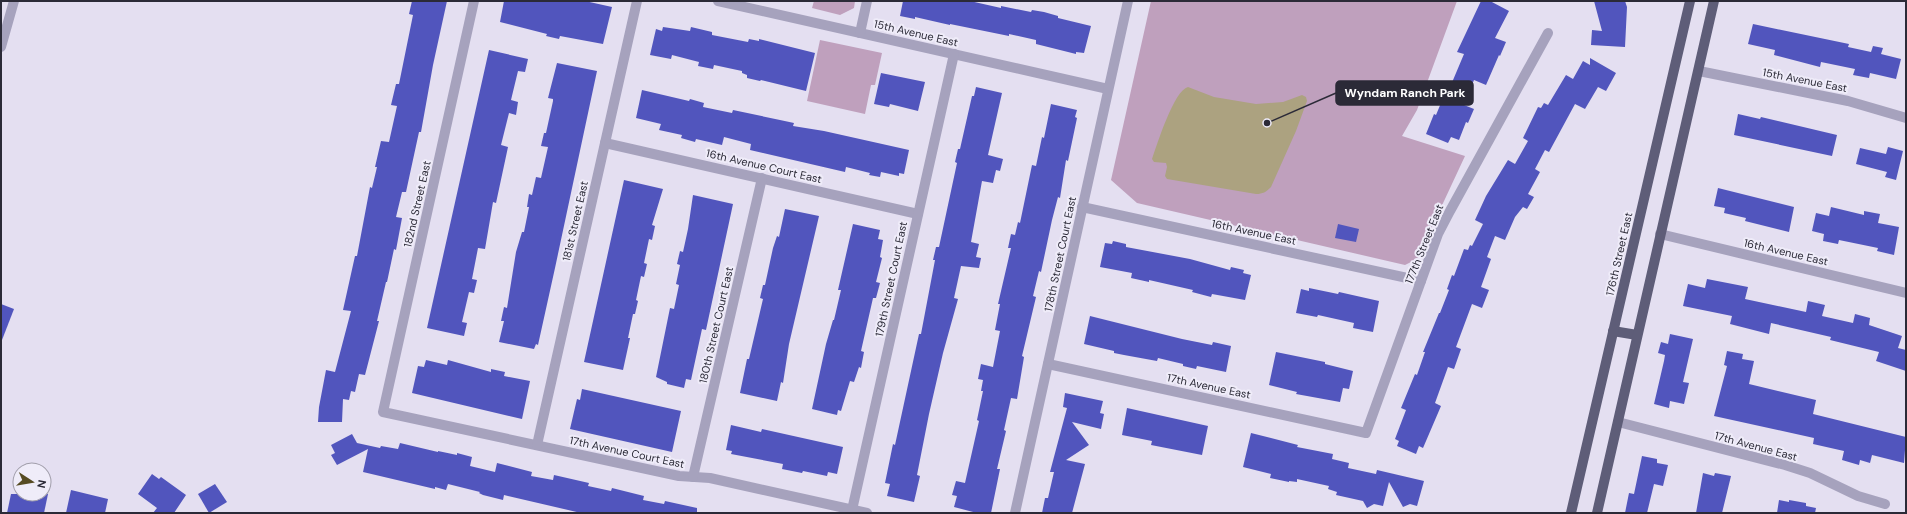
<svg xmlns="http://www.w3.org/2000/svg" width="1907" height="514" font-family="'DM Sans',sans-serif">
<rect width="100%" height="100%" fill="#e4dff1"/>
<g fill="#bfa0bd">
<polygon points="814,1 855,1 854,8 840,15 812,8"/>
<polygon points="1151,1 1457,1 1417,110 1402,136 1465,156 1417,259 1405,265 1137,203 1111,180"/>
<polygon points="820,40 882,53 875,85 871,85 865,114 807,101"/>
</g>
<path fill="#aca280" d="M 1188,87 L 1214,97 L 1256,104 L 1283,102 L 1302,95 L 1306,97 L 1307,101 L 1296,131 L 1271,187 C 1266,192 1263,194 1256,194 L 1167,179 L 1165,176 L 1167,167 L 1166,163 L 1154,162 L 1152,159 C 1157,145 1174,90 1188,87 Z"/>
<g fill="#5155bd">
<polygon points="412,1 447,1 433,65 421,132 419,132 406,192 402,192 396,217 402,218 396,250 394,249 387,282 386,282 377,321 379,321 365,375 359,374 355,392 351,391 349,400 343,399 342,422 318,422 319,407 326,370 335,372 351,311 343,310 355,256 357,256 370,187 372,188 377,167 375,167 381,141 389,142 397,106 391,105 396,84 399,84 413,15 409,14"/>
<polygon points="504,1 585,1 612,7 603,44 560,36 559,39 546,36 547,34 500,22"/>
<polygon points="903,1 970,1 1001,8 1001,6 1031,12 1032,10 1044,12 1058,16 1058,18 1091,26 1084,53 1076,52 1076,54 1036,44 1036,40 1009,34 1009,36 950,24 950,25 915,17 915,19 900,16"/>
<polygon points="1481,1 1490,1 1509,11 1495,38 1506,42 1500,56 1499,55 1486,85 1474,80 1464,105 1474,109 1468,123 1466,122 1459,140 1451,137 1448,143 1426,134 1434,114 1436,115 1446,91 1448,92 1464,54 1457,52"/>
<polygon points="1594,1 1625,1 1627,7 1625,47 1591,45 1592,30 1602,31"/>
<polygon points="1753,24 1849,44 1848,47 1871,52 1873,46 1883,48 1881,54 1901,59 1896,79 1870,73 1869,78 1853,75 1855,69 1821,62 1820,67 1774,55 1775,50 1748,44"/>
<polygon points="663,27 690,31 691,27 712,32 712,35 748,42 749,39 759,41 759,39 815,53 806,91 761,80 760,81 747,78 747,75 742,73 742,71 714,65 713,69 698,66 699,62 672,55 671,59 650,55 656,29 662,31"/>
<polygon points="489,50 528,59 525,72 518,71 511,100 518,102 516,115 509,113 501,145 508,147 496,203 493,202 485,249 478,248 472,279 477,280 474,293 469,292 462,322 467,323 464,336 427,328"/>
<polygon points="1590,58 1616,73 1606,91 1598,87 1585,109 1575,104 1549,152 1545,150 1535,169 1540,172 1528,194 1534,197 1527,209 1523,207 1515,217 1505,240 1495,236 1487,257 1491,259 1481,287 1489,290 1482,308 1472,304 1456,347 1461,349 1454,369 1448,367 1435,403 1441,406 1423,448 1419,446 1416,454 1397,446 1399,441 1395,439 1406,410 1401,408 1415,374 1417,375 1425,352 1423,352 1439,313 1440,313 1449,290 1447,289 1452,275 1454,276 1464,249 1468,250 1470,245 1472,246 1483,224 1475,220 1486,196 1508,160 1515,164 1528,141 1523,138 1538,107 1541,108 1544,103 1548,105 1566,75 1573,79 1583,61 1590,65"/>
<polygon points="557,63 597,71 555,268 538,345 536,344 534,349 499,342 504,321 501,321 504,307 507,308 516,252 522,232 524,232 529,207 527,207 529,194 532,195 536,177 541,178 548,147 541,146 544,133 546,133 553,101 553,99 548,98"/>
<polygon points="881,73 925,82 918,111 890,104 889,107 874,104"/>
<polygon points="976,87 1002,93 988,155 1003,159 1000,171 996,170 993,183 982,181 971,242 979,244 976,257 981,258 979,268 961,266 954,298 958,299 943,353 929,414 917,475 920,476 914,502 887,496 890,484 885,483 893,444 895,445 919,334 921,334 935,260 933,260 936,247 939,247 957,163 955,162 958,149 960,149 972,96 974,96"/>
<polygon points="642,90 689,101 690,99 704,103 703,107 732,113 733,110 780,120 794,123 793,126 824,131 909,150 904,174 899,173 899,176 881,172 880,177 869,175 870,173 846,167 845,172 750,150 751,144 724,137 722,145 696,139 695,142 681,138 682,135 659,130 661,124 636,118"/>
<polygon points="1051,104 1077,110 1075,117 1077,118 1068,161 1066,160 1060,198 1058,197 1052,220 1041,272 1039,271 1033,296 1036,297 1022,356 1024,357 1017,399 1011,398 1004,430 1006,431 997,469 1000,469 991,513 977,513 954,507 957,496 952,495 956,481 965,483 979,421 977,420 983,391 981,391 983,380 978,379 981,364 993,367 1000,331 995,330 1000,304 998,304 1011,248 1008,248 1011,234 1015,235 1018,222 1020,223 1032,165 1036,166 1042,137 1044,138"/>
<polygon points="1738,114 1760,119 1761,117 1837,135 1832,156 1734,135"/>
<polygon points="1888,147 1903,151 1896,180 1885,177 1887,172 1856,164 1860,148 1886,154"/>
<polygon points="624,180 663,189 652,225 655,226 652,240 649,239 644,263 647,264 644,277 641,276 636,300 638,301 635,314 633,314 628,338 630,338 623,370 584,362"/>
<polygon points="1718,188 1794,207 1789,232 1745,221 1746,218 1724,213 1725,208 1714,206"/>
<polygon points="693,195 733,204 706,330 702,329 691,380 686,379 684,388 667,384 667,382 656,377 670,308 674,309 679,285 676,284 680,265 677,264 680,251 683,252 688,229"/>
<polygon points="1831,207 1864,215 1864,211 1880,214 1878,223 1899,227 1894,255 1877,251 1878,248 1839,240 1838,244 1823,241 1824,234 1812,231 1816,213 1829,216"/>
<polygon points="785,209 819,216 789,344 783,383 781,382 777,401 740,393 747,359 749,359 763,299 760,298 763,285 765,285 773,248 777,236 779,237"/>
<polygon points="853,224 880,230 878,239 883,240 880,257 882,258 876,282 880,283 876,298 873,298 861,351 864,352 861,368 859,367 854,382 850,381 841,411 838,410 837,415 812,409 826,344 833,320 834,320 841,290 838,290"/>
<polygon points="1338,224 1359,229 1356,242 1335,238"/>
<polygon points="1113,241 1126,244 1126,247 1190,259 1230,270 1231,267 1244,270 1243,273 1251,275 1245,300 1212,294 1211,297 1192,292 1193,290 1149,280 1149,282 1131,278 1132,273 1100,267 1105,243 1112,244"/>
<polygon points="1707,279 1748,287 1745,299 1806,312 1808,301 1825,305 1822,316 1853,323 1855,314 1870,318 1869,325 1902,336 1898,348 1906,350 1906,371 1876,361 1879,352 1830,340 1831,337 1771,323 1769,334 1730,324 1732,316 1683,306 1688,284 1705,288"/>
<polygon points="1309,288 1338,294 1339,292 1379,301 1373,332 1353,328 1354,323 1318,315 1317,317 1296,313 1301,289 1309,291"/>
<polygon points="1,304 14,309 2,340 1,340"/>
<polygon points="1090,316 1182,339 1212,345 1213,342 1231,346 1226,372 1197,366 1196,369 1183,366 1183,364 1158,358 1157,361 1124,355 1114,353 1114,351 1084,344"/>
<polygon points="1670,334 1693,339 1683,382 1689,383 1684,404 1670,401 1669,408 1654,404 1664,361 1665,355 1658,353 1661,342 1668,344"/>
<polygon points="1727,351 1743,354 1742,359 1754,361 1749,384 1816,400 1813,414 1906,437 1904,463 1872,455 1870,463 1860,460 1859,465 1842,460 1844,451 1813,444 1814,438 1714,416 1727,366 1724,365"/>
<polygon points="1276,352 1325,362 1325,364 1353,371 1349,389 1343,388 1340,402 1296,394 1297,392 1269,385"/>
<polygon points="426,360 447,365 448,360 491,372 491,369 505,372 504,376 530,381 522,419 412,393 418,366 424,367"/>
<polygon points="582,389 681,411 672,452 570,429 577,399 580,400"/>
<polygon points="1065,393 1103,401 1100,413 1104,414 1101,429 1072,422 1089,445 1066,460 1085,464 1072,513 1042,513 1045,498 1048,498 1054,472 1050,472 1067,408 1063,407"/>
<polygon points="1127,408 1208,426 1202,455 1151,445 1152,441 1122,435"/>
<polygon points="731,425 761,432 762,429 843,447 837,474 828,472 827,476 803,471 802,473 782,469 783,464 731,454 732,451 726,450"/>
<polygon points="1251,433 1298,445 1297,447 1333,454 1332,459 1349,463 1348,468 1376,474 1377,470 1424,481 1417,506 1410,504 1403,507 1389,482 1383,506 1374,504 1367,508 1363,501 1336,495 1337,492 1328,489 1329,486 1297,479 1297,482 1289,481 1289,482 1270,478 1271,474 1243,467"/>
<polygon points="352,434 357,443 380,448 381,446 398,449 400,443 438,452 438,451 457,455 457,453 472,457 470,466 495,472 497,463 532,472 531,476 553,480 554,475 589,483 588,486 611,491 612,488 644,496 643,500 664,504 665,501 697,508 697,513 581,513 504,495 503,500 483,495 479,493 480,492 448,484 446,490 435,487 435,489 363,472 368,449 337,465 331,455 335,453 331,445"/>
<polygon points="1642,456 1657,459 1657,463 1668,465 1663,486 1654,484 1647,513 1625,513 1629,493 1634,494"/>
<polygon points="1703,473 1714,476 1715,473 1731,476 1722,513 1696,513"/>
<polygon points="152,474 159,479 161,477 186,495 174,513 153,513 157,508 138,494"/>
<polygon points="215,484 227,502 209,513 198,494"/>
<polygon points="71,490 108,499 105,513 66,513"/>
<polygon points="11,494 48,494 44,513 7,513"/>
<polygon points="1779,500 1789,502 1789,500 1806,503 1806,506 1816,508 1815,513 1777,513"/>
</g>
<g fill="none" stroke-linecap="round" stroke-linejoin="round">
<g stroke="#a6a2bd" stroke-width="10">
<polyline points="474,1 383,412 679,476 710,478 867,513"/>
<polyline points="718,1 1108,89"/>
<polyline points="860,33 867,1"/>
<polyline points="1,47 14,1"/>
<polyline points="1699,71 1848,101 1906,118"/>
<polyline points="605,143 918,214"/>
<polyline points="1082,207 1421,281"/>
<polyline points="1660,234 1906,293"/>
<polyline points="1048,364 1366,433 1438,234 1450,211 1548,33"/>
<polyline points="1618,422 1785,465 1810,473 1858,496 1885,504"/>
<polyline points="537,445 637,1"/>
<polyline points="693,477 762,178"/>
<polyline points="852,510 954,54"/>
<polyline points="1015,513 1128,1"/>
</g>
<g stroke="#5e5d78" stroke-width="10">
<polyline points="1613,331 1637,335"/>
<polyline points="1571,513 1690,1"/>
<polyline points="1597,513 1714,1"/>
</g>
</g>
<g text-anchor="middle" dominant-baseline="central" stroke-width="4" stroke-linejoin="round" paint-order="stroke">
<g font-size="11" fill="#2b2a37" stroke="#efecf9">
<text transform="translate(916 33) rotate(13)">15th Avenue East</text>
<text transform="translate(1805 80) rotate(11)">15th Avenue East</text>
<text transform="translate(764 166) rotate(13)">16th Avenue Court East</text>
<text transform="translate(417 204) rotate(-77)">182nd Street East</text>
<text transform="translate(575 221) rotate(-77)">181st Street East</text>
<text transform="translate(1254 232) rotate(12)">16th Avenue East</text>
<text transform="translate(1424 244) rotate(-68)">177th Street East</text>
<text transform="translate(1786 252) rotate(13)">16th Avenue East</text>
<text transform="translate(1060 254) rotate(-78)">178th Street Court East</text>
<text transform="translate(1619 254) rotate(-77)">176th Street East</text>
<text transform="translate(891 279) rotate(-78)">179th Street Court East</text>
<text transform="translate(716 325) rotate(-77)">180th Street Court East</text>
<text transform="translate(1209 386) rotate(12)">17th Avenue East</text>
<text transform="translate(1756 446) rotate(15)">17th Avenue East</text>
<text transform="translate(627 452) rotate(12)">17th Avenue Court East</text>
</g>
</g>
<path fill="none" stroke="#2b2a37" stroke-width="1.5" d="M1267 123L1336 93"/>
<circle fill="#2b2a37" stroke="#efecf9" stroke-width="1.5" cx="1267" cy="123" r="4"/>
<rect fill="#2b2a37" stroke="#2b2a37" stroke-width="1.5" x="1336" y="81" width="137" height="24" rx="4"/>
<g font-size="12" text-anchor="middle" font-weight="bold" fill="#fff">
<text x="1405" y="97">Wyndam Ranch Park</text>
</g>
<rect width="1907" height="514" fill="none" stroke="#2b2a37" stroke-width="4"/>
<g transform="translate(32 482) rotate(102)"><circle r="19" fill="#efecf9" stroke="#a19eab"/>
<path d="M0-3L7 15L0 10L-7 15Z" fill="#564b23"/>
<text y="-6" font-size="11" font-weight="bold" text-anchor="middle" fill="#2b2a37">N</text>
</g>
</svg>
